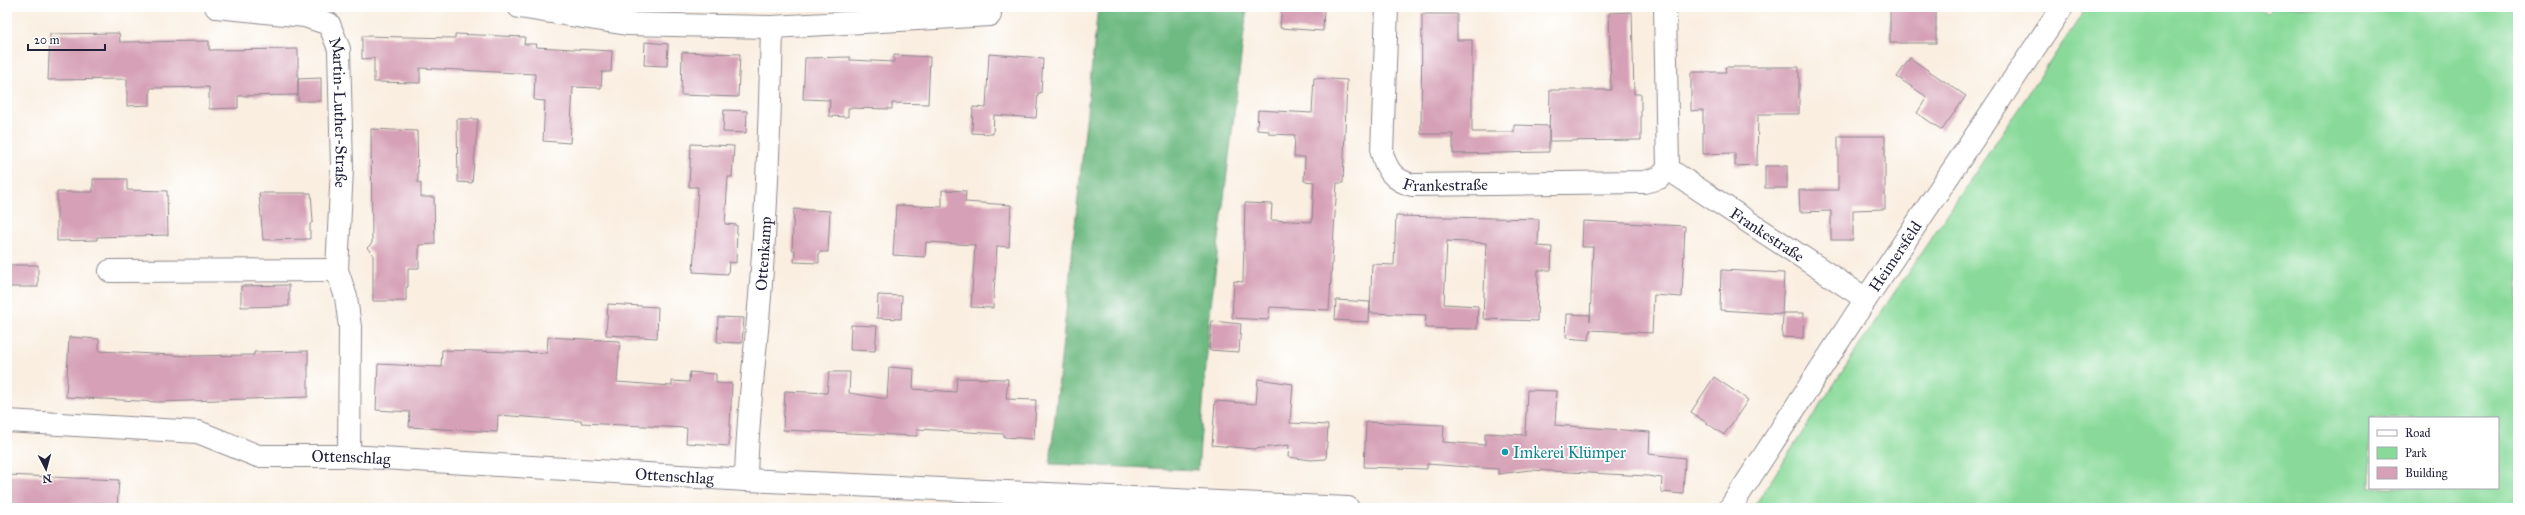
<svg xmlns="http://www.w3.org/2000/svg" width="2525" height="515" font-family="'IM FELL Great Primer',serif">
<rect width="100%" height="100%" fill="#fff"/>
<filter id="ink" filterUnits="userSpaceOnUse"><feTurbulence type="fractalNoise" baseFrequency=".025" numOctaves="2"/><feDisplacementMap in="SourceGraphic" scale="8" xChannelSelector="R" yChannelSelector="G"/><feConvolveMatrix kernelMatrix="1 2 1 2 8 2 1 2 1" color-interpolation-filters="sRGB"/></filter>
<filter id="wash" filterUnits="userSpaceOnUse"><feTurbulence type="fractalNoise" baseFrequency=".012" numOctaves="4" result="noise"/><feDisplacementMap in="SourceGraphic" scale="16" xChannelSelector="R" yChannelSelector="G"/><feGaussianBlur stdDeviation="0.9" result="paint"/><feColorMatrix in="noise" values="0 0 0 0 0 0 0 0 0 0 0 0 0 0 0 0 0 1.4 0 .05"/><feComposite in="paint" operator="in"/></filter>
<g filter="url(#wash)">
<rect width="100%" height="100%" fill="#f9eee0"/>
<path fill="#89da9a" stroke="#567e6a" fill-rule="evenodd" d="M 2087,7 L 2257,7 L 2267,13 L 2273,7 L 2518,7 L 2518,508 L 1753,508 L 1884,308 ZM 2370,418 L 2498,418 L 2498,488 L 2370,488 Z"/>
<polygon fill="#6eba82" stroke="#486e5e" points="1098,7 1247,7 1210,314 1198,470 1050,464"/>
<g id="blocks">
<g fill="#d6a1b6">
<polygon points="1282,7 1324,7 1323,31 1280,28"/>
<rect x="1890" y="7" width="46" height="36"/>
<polygon points="1632,12 1634,94 1641,94 1641,140 1549,141 1550,90 1611,90 1609,13"/>
<polygon points="1422,14 1457,14 1457,40 1472,40 1472,132 1514,132 1514,125 1549,126 1549,152 1453,154 1453,134 1421,134"/>
<polygon points="119,33 120,42 209,41 209,50 298,49 298,95 238,96 238,108 209,109 209,87 150,88 150,105 127,106 127,79 48,80 50,34"/>
<polygon points="455,34 525,37 524,44 537,44 536,47 612,51 611,72 602,72 601,88 573,87 570,143 543,141 545,101 534,100 535,74 420,68 420,83 374,82 374,58 362,59 362,36 455,38"/>
<polygon points="645,42 668,44 667,66 644,65"/>
<polygon points="682,52 740,54 738,97 681,95"/>
<polygon points="989,54 1043,58 1041,93 1038,93 1036,118 994,115 993,134 972,133 973,107 986,108"/>
<polygon points="894,55 930,57 928,104 892,103 892,109 848,108 848,117 829,116 830,100 803,99 805,58 850,57 850,60 894,62"/>
<polygon points="1910,58 1966,96 1942,130 1917,113 1927,97 1897,77"/>
<polygon points="1725,67 1799,67 1799,114 1758,114 1757,165 1735,166 1735,153 1703,154 1703,110 1691,111 1691,72 1726,72"/>
<polygon points="321,78 321,101 298,101 298,79"/>
<polygon points="1314,78 1347,80 1343,183 1337,183 1329,310 1270,307 1268,320 1232,318 1234,281 1243,282 1245,203 1272,204 1271,220 1312,222 1314,182 1304,181 1305,157 1294,157 1295,135 1269,134 1269,131 1257,130 1258,110 1312,113"/>
<polygon points="724,110 747,111 746,133 723,132"/>
<polygon points="457,119 478,119 472,183 458,182"/>
<polygon points="371,129 417,131 418,183 421,183 421,197 434,197 435,244 419,245 419,268 408,268 408,287 406,287 406,301 373,301 373,254 367,248 372,243"/>
<polygon points="1838,136 1885,136 1885,209 1853,210 1853,240 1831,240 1831,211 1800,212 1799,190 1838,190"/>
<polygon points="691,144 734,146 732,177 728,177 725,224 737,225 736,263 729,262 728,274 693,272 698,187 689,187"/>
<rect x="1765" y="166" width="22" height="22"/>
<polygon points="93,179 127,179 127,190 167,191 168,235 97,237 97,240 57,241 57,192 93,192"/>
<polygon points="942,190 966,191 965,202 1011,205 1009,247 997,246 993,308 971,307 975,245 926,242 925,257 893,255 896,205 942,207"/>
<polygon points="259,193 311,193 313,222 310,224 310,239 263,240"/>
<polygon points="794,209 830,211 828,252 819,252 819,263 794,262 795,250 792,250"/>
<polygon points="1396,216 1539,219 1538,246 1552,247 1551,270 1538,270 1537,321 1483,319 1486,243 1447,241 1444,304 1478,306 1477,329 1425,328 1426,315 1370,313 1372,264 1394,265"/>
<polygon points="1583,221 1685,226 1682,297 1654,295 1652,333 1590,330 1589,340 1566,338 1567,314 1590,315 1590,321 1593,247 1582,247"/>
<rect x="7" y="265" width="31" height="22"/>
<polygon points="1721,270 1784,273 1782,314 1720,310"/>
<polygon points="289,285 289,306 241,307 241,286"/>
<polygon points="878,295 902,296 901,319 877,318"/>
<polygon points="1336,300 1370,302 1369,322 1335,320"/>
<polygon points="608,304 658,307 657,338 606,335"/>
<polygon points="1783,313 1804,313 1803,338 1782,337"/>
<polygon points="718,317 744,318 742,343 717,342"/>
<polygon points="1212,321 1241,324 1239,352 1209,350"/>
<polygon points="851,325 877,326 875,351 850,350"/>
<polygon points="69,337 99,339 99,351 189,356 254,355 254,352 308,351 308,397 158,402 66,397"/>
<polygon points="548,337 620,341 617,382 672,386 672,381 689,382 690,372 716,374 716,383 732,384 729,446 686,443 687,428 581,423 581,421 498,415 497,432 409,427 410,412 376,410 378,364 441,367 442,350 547,353"/>
<polygon points="889,367 914,369 913,389 956,392 957,378 1008,379 1006,399 1036,400 1034,439 1004,437 1004,434 917,429 917,436 783,430 785,391 827,393 829,372 850,372 849,393 887,399"/>
<polygon points="1714,377 1748,400 1724,435 1691,412"/>
<polygon points="1258,379 1293,384 1290,423 1328,425 1326,459 1311,460 1288,457 1289,445 1253,449 1212,445 1215,401 1256,404"/>
<polygon points="1527,390 1557,391 1555,425 1650,432 1649,454 1685,458 1683,494 1661,492 1662,478 1648,476 1530,470 1498,474 1498,469 1427,464 1427,469 1364,467 1366,422 1444,425 1443,442 1485,445 1485,433 1525,435"/>
<polygon points="7,475 119,480 117,508 7,508"/>
</g>
</g>
</g>
<g filter="url(#ink)">
<use href="#blocks" fill-opacity="0" stroke="#8e888e" stroke-width="1"/>
<g fill="none" stroke-linecap="round" stroke-linejoin="round">
<defs>
<g id="minor">
<path id="s1" d="M 216,7 L 305,16 L 329,24 L 339,49 L 342,168 L 337,270 L 346,297 L 350,327 L 349,456"/>
<polyline points="519,7 627,24 772,27 990,15"/>
<path id="s2" d="M 1387,7 L 1382,153 C 1387,171 1394,180 1412,185 L 1644,182 L 1659,178 L 1668,169"/>
<polyline points="1665,7 1668,169"/>
<path id="s3" d="M 1668,169 L 1866,299"/>
<polyline points="110,271 337,270"/>
<path id="s4" d="M 7,421 L 198,432 L 258,456 L 349,456 L 746,480 L 1348,508"/>
<path id="s5" d="M 746,480 C 747,419 755,358 760,296 C 767,207 770,117 772,27"/>
<path id="s6" d="M 1730,508 L 1866,299 L 2062,7"/>
</g>
</defs>
<use href="#minor" stroke="#8e888e" stroke-width="24"/>
<use href="#minor" stroke="#fff" stroke-width="22"/>
</g>
</g>
<circle fill="#0f9aa8" stroke="#fff" stroke-width="1.5" cx="1505" cy="452" r="4"/>
<g text-anchor="middle" dominant-baseline="central" stroke-width="3.5" stroke-linejoin="round" paint-order="stroke">
<g font-size="16" fill="#22223b" stroke="#fff">
<text stroke="none"><textPath href="#s1" startOffset="205">Martin-Luther-Straße</textPath></text>
<text stroke="none"><textPath href="#s2" startOffset="226">Frankestraße</textPath></text>
<text stroke="none"><textPath href="#s3" startOffset="119">Frankestraße</textPath></text>
<text stroke="none"><textPath href="#s5" startOffset="227">Ottenkamp</textPath></text>
<text stroke="none"><textPath href="#s6" startOffset="301">Heimersfeld</textPath></text>
<text stroke="none"><textPath href="#s4" startOffset="349">Ottenschlag</textPath></text>
<text stroke="none"><textPath href="#s4" startOffset="673">Ottenschlag</textPath></text>
</g>
<g font-size="16" fill="#0d838f" stroke="#fff" text-anchor="start">
<text x="1513" y="452">Imkerei Klümper</text>
</g>
</g>
<rect width="2525" height="515" fill="none" stroke="#fff" stroke-width="24"/>
<rect x="2369" y="417" width="130" height="72" fill="#ffffff" stroke="#a7a7b1"/>
<rect x="2377" y="430" width="20" height="6" fill="#ffffff" stroke="#a7a7b1"/>
<text x="2405" y="437" font-size="12" fill="#22223b">Road</text>
<rect x="2377" y="447" width="20" height="12" fill="#89da9a" stroke="#a7a7b1"/>
<text x="2405" y="457" font-size="12" fill="#22223b">Park</text>
<rect x="2377" y="467" width="20" height="12" fill="#d6a1b6" stroke="#a7a7b1"/>
<text x="2405" y="477" font-size="12" fill="#22223b">Building</text>
<g transform="translate(46 469) rotate(174)" stroke="#ffffff" stroke-width="3" paint-order="stroke">
<path d="M0-3L7 15L0 10L-7 15Z" fill="#22223b"/>
<text y="-6" font-size="11" font-weight="bold" text-anchor="middle" fill="#22223b">N</text>
</g>
<path d="M28 44v6h77v-6" fill="none" stroke="#22223b" stroke-width="2"/>
<text x="34" y="44" font-size="12" fill="#22223b" stroke="#ffffff" stroke-width="3" paint-order="stroke">20 m</text>
</svg>
